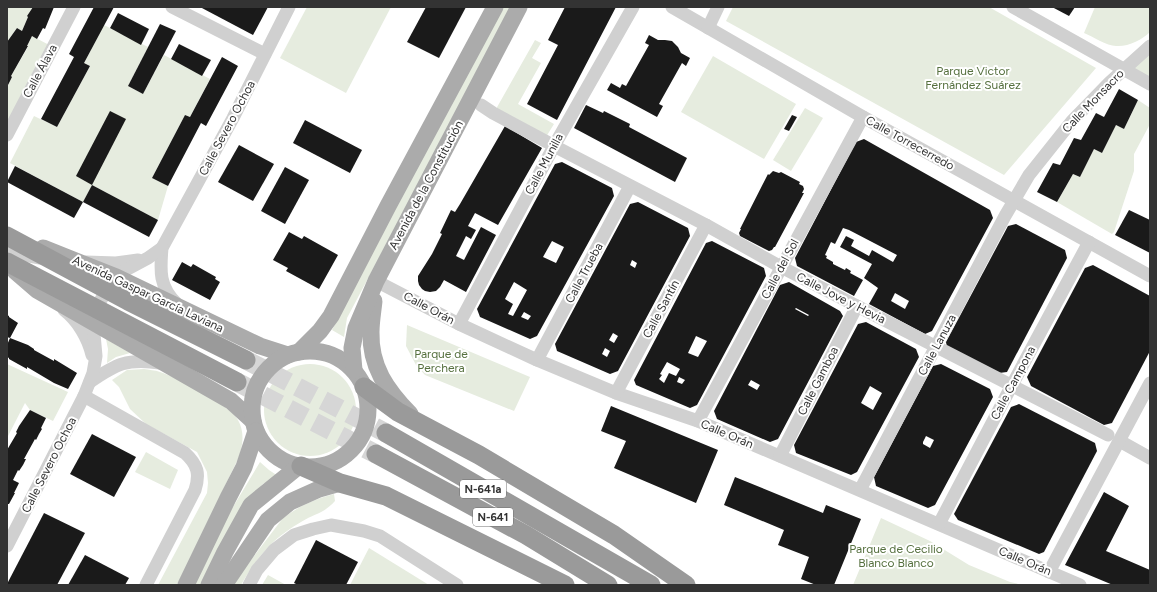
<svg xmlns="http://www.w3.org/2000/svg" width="1157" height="592" font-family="Figtree,sans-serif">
<rect width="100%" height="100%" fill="#fff"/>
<g fill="#e6ecdf">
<polygon points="7,7 33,7 27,16 28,17 22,31 17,28 7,42"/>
<polygon points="307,7 391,7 346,93 280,58"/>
<polygon points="501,7 512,7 347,318 344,337 332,330"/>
<polygon points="733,7 989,7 1096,68 1004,175 726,21"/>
<path d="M 1095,7 L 1150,7 L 1150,32 C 1142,40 1128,47 1116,46 C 1107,46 1092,36 1084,33 Z"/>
<polygon points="104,25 148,47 128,86 143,94 164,55 210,79 190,117 185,115 152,178 168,186 158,220 92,185 83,202 10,163 34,116 57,127 90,66 84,63"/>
<polygon points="32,36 53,47 7,135 7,87 12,77 11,76 28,47 27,46"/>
<polygon points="535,40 541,43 532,58 541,63 518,104 554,124 546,137 496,109"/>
<polygon points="1150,46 1150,84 1124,69"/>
<polygon points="713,56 796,104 764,159 681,112"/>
<polygon points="1138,100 1150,108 1150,124 1134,154 1134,171 1114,232 1112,234 1057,202 1073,174 1080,177 1094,149 1102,153 1116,125 1124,129"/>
<polygon points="805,108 823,118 791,171 773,160"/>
<polygon points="407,325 530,377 514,411 425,375 416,365 406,346"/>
<polygon points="106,339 130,353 116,357 107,363 108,349"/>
<polygon points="7,364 68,392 53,421 30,410 25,403 7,438"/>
<circle cx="310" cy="410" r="46"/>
<path d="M 144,369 C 149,370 155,370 160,372 C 177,377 230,405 238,420 C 245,432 243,447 238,459 L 177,585 L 158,585 L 207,493 L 208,483 L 207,472 L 197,452 L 146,424 L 130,409 L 119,387 L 112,380 L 127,370 Z"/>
<polygon points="146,452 178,470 170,489 135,472"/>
<polygon points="260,462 269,470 278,476 263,484 251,496 201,585 195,585 227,517"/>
<path d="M 334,494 L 335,501 C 322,515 315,513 301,522 C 273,538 257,557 241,585 L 232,585 L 283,518 C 299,506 315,499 334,494 Z"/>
<polygon points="881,518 930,541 969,565 1010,582 1023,585 853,585"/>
<polygon points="369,548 429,585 350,585"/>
<polygon points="268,575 286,585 262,585"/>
</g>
<g fill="#1a1a1a" fill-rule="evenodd">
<polygon points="33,7 54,7 45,29 43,28 37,39 32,36 27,46 28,46 11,76 12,77 7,87 7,42 17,28 22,31 28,17 27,16"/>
<polygon points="94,7 114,7 84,63 90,66 57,127 41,119 74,57 69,54"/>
<polygon points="200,7 268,7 253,35"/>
<polygon points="426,7 466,7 439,58 407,42"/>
<polygon points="565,7 616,7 557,120 527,104 558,45 548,40"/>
<polygon points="1052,7 1075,7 1069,16"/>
<polygon points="118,13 149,29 141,45 110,28"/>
<polygon points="160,24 176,31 143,94 128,86"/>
<polygon points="649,35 658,40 665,40 672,41 678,47 681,53 690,58 686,66 682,63 659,104 663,106 657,117 607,90 611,83 620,88 622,84 626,86 649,45 645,43"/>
<polygon points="179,44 211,60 202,76 171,59"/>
<polygon points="222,57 238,66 206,126 201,123 168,186 152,178 185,115 190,117"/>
<polygon points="1119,89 1138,100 1124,129 1116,125 1102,153 1094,149 1080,177 1073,174 1057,202 1037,192 1053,163 1060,165 1074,138 1081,140 1096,113 1104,117"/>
<polygon points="586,105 603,113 604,111 630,124 629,127 687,158 675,182 574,128"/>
<polygon points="110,111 126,119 92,185 76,176"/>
<polygon points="792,115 797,117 789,131 784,129"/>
<polygon points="305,120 362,150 350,173 293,143"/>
<polygon points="505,126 542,148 498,225 475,213 468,226 476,230 471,239 466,236 456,256 464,260 481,227 496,235 466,292 444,280 440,287 436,291 430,292 425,291 422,289 419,285 418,281 418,276 432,254 442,234 440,233 451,210 455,212 460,204"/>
<path d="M 864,139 L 990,210 L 993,218 L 932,331 L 925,334 L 869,304 L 878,288 L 864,278 L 872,264 L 840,247 L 846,236 L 854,240 L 851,246 L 869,256 L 872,250 L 893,262 L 897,255 L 849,230 L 843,228 L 835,244 L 831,242 L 825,255 L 827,256 L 826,258 L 833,262 L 833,264 L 845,270 L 846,268 L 851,271 L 850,273 L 863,280 L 854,296 L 797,266 L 795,258 L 856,142 ZM 895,293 L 909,301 L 905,309 L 891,301 Z"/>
<polygon points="239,145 274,164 253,201 218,182"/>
<path d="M 562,162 L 612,188 L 614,196 L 537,336 L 530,339 L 480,317 L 477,309 L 555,164 ZM 552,241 L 564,247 L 556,263 L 543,257 ZM 514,282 L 527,290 L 513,316 L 508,314 L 513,304 L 505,299 ZM 524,312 L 531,316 L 528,320 L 521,317 Z"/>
<polygon points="15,166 83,202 74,218 7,182"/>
<polygon points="285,167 309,180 285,224 261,211"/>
<polygon points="773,171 779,173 781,172 800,182 799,184 803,186 804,189 802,193 804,193 775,247 774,247 772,250 769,251 740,236 739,233 741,229 740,229 768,174 769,175"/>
<polygon points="92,185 158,220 149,237 83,202"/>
<path d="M 638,202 L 688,228 L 690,236 L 618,371 L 610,374 L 557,351 L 555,344 L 630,204 ZM 632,260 L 637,263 L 635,268 L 630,265 ZM 613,333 L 618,336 L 614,343 L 609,340 ZM 605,348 L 610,351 L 607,357 L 602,354 Z"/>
<polygon points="1129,210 1150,220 1150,253 1115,235"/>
<polygon points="1016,224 1065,250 1067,258 1007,372 999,373 947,347 946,342 1008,226"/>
<polygon points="289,232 302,239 304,236 338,255 319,289 286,271 288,268 273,260"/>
<path d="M 712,241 L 764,268 L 766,276 L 697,405 L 690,408 L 636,385 L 634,380 L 706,243 ZM 696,336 L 707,341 L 698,357 L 688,353 ZM 667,362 L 680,369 L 676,376 L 669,373 L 664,383 L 659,379 L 662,375 L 660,374 ZM 679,377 L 685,380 L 682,384 L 677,382 Z"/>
<polygon points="182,262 191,267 193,264 216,277 215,279 220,282 210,300 172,280"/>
<polygon points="1093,265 1150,296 1150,351 1112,423 1104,425 1031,386 1027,377 1085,268"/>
<path d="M 789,282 L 840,311 L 843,316 L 778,439 L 770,442 L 717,419 L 714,411 L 780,285 ZM 796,308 L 809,315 L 808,316 L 795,309 ZM 751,380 L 760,385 L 757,390 L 748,385 Z"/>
<polygon points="7,315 9,316 9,317 18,323 10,338 28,345 34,349 34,350 54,361 54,359 77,373 68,389 54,383 27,367 27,369 9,359 9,358 7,357 7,345 10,338 7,337"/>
<path d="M 866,322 L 916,349 L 919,357 L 857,472 L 851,475 L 796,453 L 794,445 L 858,324 ZM 870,386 L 882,393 L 873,410 L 861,403 Z"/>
<path d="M 941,364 L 990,389 L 993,397 L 935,505 L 928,508 L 876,486 L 874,477 L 933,366 ZM 926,436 L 934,440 L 930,448 L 923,444 L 923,442 Z"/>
<polygon points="1019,404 1095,443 1097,451 1044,552 1039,554 958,520 954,514 1011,407"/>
<polygon points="611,406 718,450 696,503 614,468 626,441 601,431"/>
<polygon points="30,410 46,418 41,428 42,429 39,434 36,440 35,439 24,459 26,459 23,465 19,471 18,470 13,480 19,483 14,493 15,493 9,504 8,504 7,506 7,450 17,433 16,432 19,426"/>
<polygon points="92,434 136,457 114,497 70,474"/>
<polygon points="735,477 823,513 826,505 861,519 834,585 816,585 801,579 809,557 778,545 784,530 724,505"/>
<polygon points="1104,492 1129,506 1106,551 1150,570 1150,585 1113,585 1065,565"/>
<polygon points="44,513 85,533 57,585 10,585 7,584"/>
<polygon points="316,540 358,562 346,585 298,585 294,583"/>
<polygon points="85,555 129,578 125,585 68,585"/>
</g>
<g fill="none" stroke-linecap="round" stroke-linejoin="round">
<g stroke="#d6d6d6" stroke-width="19" stroke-dasharray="19 10" stroke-linecap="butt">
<polyline points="246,360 386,433"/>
<polyline points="237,382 376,454"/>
</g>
<g stroke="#d0d0d0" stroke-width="13">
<polyline points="172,7 265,54"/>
<polyline points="672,7 863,117 1150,276"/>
<polyline points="1013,7 1150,84"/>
<polyline points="708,28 718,7"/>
<polyline points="481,105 493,113 547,142"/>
<polyline points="7,135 74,7"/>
<polyline points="554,146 706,225 781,267 1108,435"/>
<polyline points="7,248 19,254 40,258"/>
<polyline points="86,262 116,263 138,260"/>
<polyline points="376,281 459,324 537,360 616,393 698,421 1080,585"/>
<path d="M 177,304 C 159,287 160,271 162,248 L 233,118 L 289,7"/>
<path d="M 64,310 C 78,321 88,338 92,355"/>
<polyline points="459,324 554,146 633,7"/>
<polyline points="537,360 630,186"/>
<path d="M 90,382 C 116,364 127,358 160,363"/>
<polyline points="616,393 706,225"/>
<path d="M 84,396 L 185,453 C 198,465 200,474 195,490 L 146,585"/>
<polyline points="698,421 863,117"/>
<polyline points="1125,444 1150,458"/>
<polyline points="780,456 857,306"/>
<polyline points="860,490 1005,216 1029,175 1072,121 1110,82 1150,46"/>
<polyline points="939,524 1012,385 1089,242"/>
<polyline points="7,546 84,396 93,373 96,356 93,323 94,314 99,303 112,282 120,273 148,258 162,248"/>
<polyline points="1049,572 1150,383"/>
<polyline points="249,585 257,570 274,550 294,535 313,529 331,525 364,531 380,536 457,585"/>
</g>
<g stroke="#ababab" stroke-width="17">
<polyline points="43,248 116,277 260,346 288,355"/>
<polyline points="15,271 37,290 231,401 253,421"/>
<path d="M 374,301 C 373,311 371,322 371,332 C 370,367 387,390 410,414"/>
<circle cx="310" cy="409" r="58"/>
<polyline points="299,352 320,331 331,316 388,206 495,7"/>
<polyline points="354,370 352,348 356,328 376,281 519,7"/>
<polyline points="186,585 228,498 244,467 256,431"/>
<polyline points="209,585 225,552 251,505 299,466"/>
<polyline points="224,585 268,520 290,502 319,489 340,483"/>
</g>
<g stroke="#9a9a9a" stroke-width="19">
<polyline points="7,236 128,301 246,360"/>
<polyline points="7,262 237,382"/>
<polyline points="364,387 398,412 479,455 614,535 686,585"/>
<polyline points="386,433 651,585"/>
<polyline points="376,454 526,535 608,585"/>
<polyline points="301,466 340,483 386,496 565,585"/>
</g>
</g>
<g text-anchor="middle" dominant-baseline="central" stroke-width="4" stroke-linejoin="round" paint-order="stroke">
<g fill="#fff" stroke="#707070" stroke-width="1">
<rect x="460" y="480" width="46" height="18" rx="3"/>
<rect x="473" y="508" width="40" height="18" rx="3"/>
</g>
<g font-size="11" font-weight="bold" fill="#333">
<text x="483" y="489">N-641a</text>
<text x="493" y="517">N-641</text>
</g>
<g font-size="12" fill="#333" stroke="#fff">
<text transform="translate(40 71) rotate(-62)">Calle Álava</text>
<text transform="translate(1093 101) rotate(-46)">Calle Monsacro</text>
<text transform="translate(227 128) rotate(-62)">Calle Severo Ochoa</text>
<text transform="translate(910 143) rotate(29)">Calle Torrecerredo</text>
<text transform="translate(544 164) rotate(-62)">Calle Munilla</text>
<text transform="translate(426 185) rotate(-62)">Avenida de la Constitución</text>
<text transform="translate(780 269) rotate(-62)">Calle del Sol</text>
<text transform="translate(584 273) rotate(-62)">Calle Trueba</text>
<text transform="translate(148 294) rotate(25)">Avenida Gaspar García Laviana</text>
<text transform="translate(841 298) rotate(27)">Calle Jove y Hevia</text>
<text transform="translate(429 308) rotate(28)">Calle Orán</text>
<text transform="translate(661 309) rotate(-62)">Calle Santín</text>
<text transform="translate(937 345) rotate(-62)">Calle Lanuza</text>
<text transform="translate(818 381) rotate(-63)">Calle Gamboa</text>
<text transform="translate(1013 383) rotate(-62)">Calle Campona</text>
<text transform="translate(727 434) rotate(23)">Calle Orán</text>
<text transform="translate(49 465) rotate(-63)">Calle Severo Ochoa</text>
<text transform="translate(1025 561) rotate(23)">Calle Orán</text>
</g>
<g font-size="12" fill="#56703f" stroke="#fff">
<text x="973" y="71">Parque Victor<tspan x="973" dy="14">Fernández Suárez</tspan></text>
<text x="441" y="354">Parque de<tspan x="441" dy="14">Perchera</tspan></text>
<text x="896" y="549">Parque de Cecilio<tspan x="896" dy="14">Blanco Blanco</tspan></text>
</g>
</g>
<rect width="1157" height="592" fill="none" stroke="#333333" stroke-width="16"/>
</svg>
